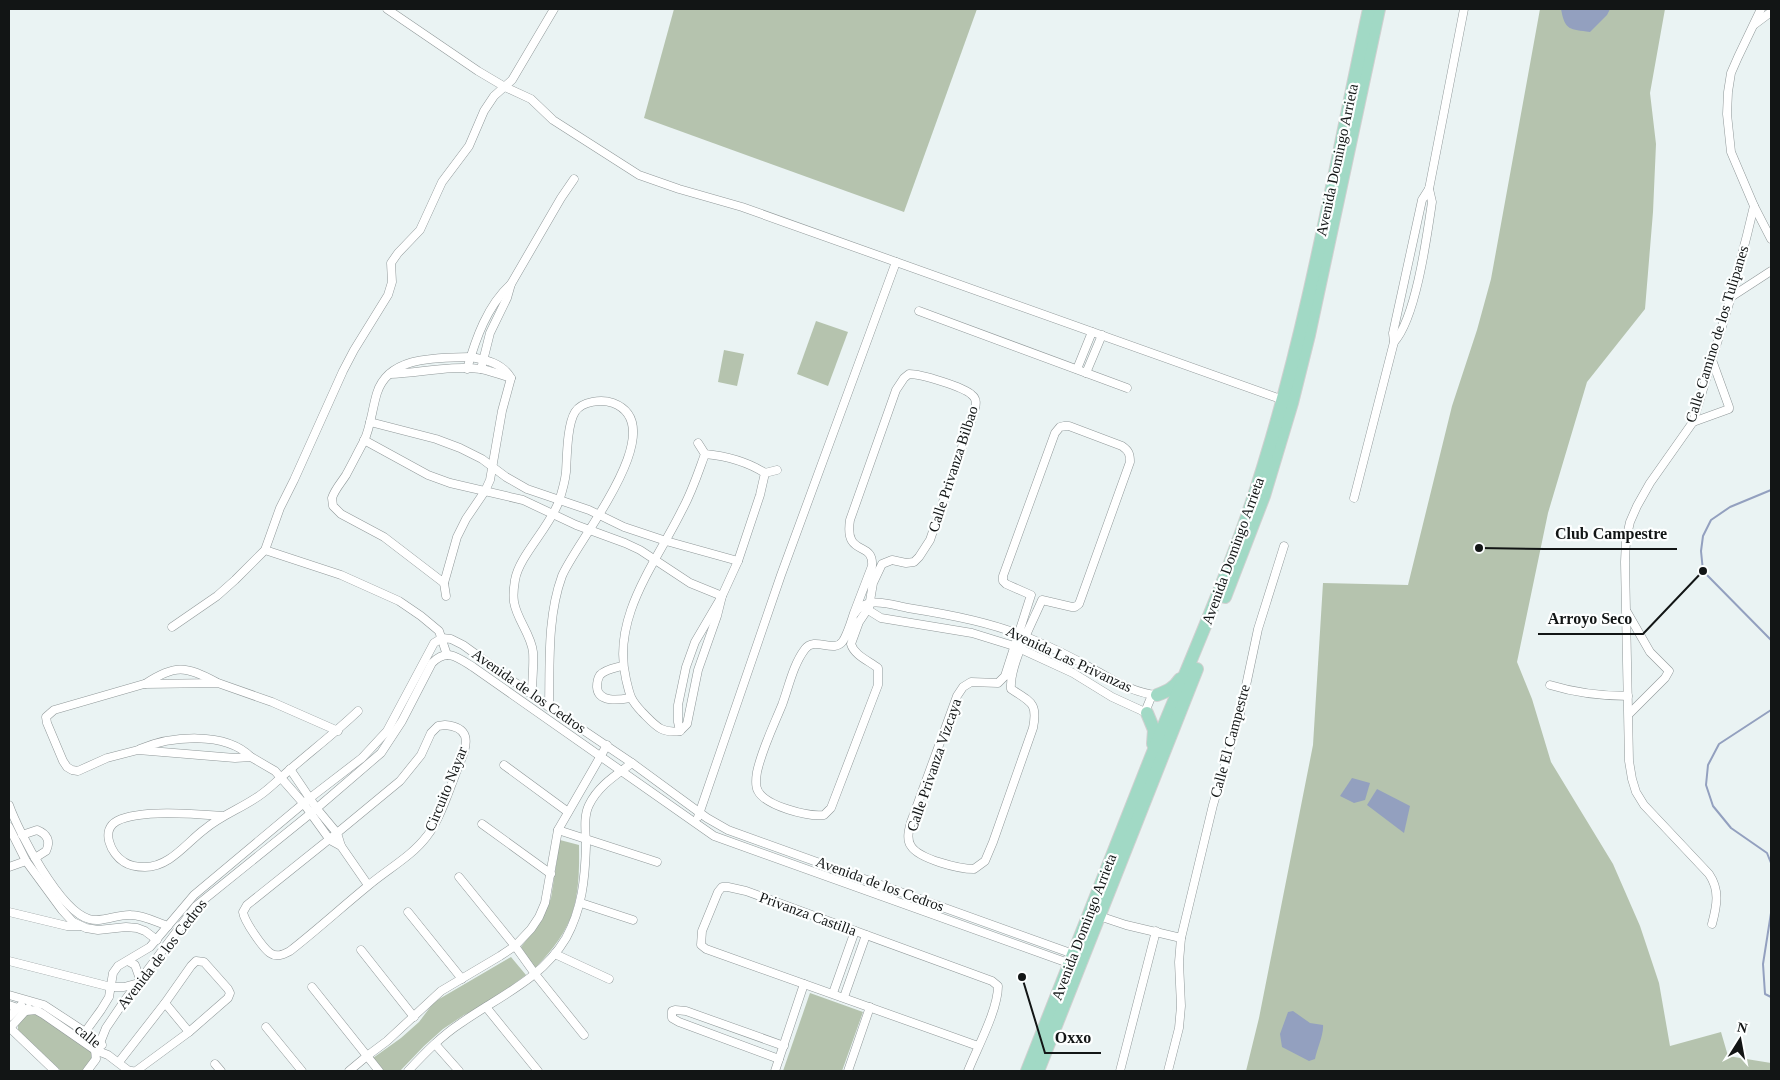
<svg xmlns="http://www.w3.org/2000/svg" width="1780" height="1080" font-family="Georgia,serif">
<rect width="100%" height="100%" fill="#eaf3f3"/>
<g fill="#b5c3ae">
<polygon points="674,9 977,9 904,212 644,118"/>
<polygon points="1540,9 1665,9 1650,93 1656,144 1653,212 1645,309 1587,382 1548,513 1517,662 1532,699 1551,762 1613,864 1640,926 1659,983 1670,1046 1721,1032 1728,1056 1771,1063 1771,1071 1246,1071 1259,1018 1313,745 1323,583 1408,585 1452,406 1477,330 1491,279"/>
<polygon points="816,321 848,332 828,386 797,374"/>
<polygon points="724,350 744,354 737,386 718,382"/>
<path d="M 560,840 L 579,845 C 580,901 575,928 535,968 L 521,947 L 542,920 L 551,898 Z"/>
<polygon points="511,957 526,975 485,1005 464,1015 443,1029 424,1046 400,1071 382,1071 373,1058 401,1038 419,1022 434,1002"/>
<polygon points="810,993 863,1012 842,1071 783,1071"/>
<path d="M 35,1012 L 91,1051 L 91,1059 L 82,1071 L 61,1071 L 18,1030 L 18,1025 C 22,1018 27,1014 35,1012 Z"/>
</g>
<g fill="#93a0bf">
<path d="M 1561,9 L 1610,9 L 1607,15 L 1590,32 C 1570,29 1565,31 1561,9 Z"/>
<polygon points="1352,778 1370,783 1365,800 1354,803 1340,796"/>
<polygon points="1377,789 1410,806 1404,833 1367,805"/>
<path d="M 1293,1011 L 1310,1023 L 1323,1025 C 1324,1034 1317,1049 1315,1059 L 1309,1061 L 1282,1047 L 1280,1034 L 1288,1012 Z"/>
</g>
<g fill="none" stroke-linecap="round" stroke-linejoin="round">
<g stroke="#93a0bf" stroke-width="2">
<polyline points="1771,490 1730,507 1711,520 1703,536 1701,551 1703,571 1771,640"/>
<polyline points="1771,710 1719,744 1708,765 1706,785 1713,806 1731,828 1767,853 1771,863"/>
<polyline points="1771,913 1763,964 1765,994 1771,997"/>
</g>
<defs>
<g id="minor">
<polyline points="387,9 478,71 505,87 531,99 553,120 639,175 679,189 742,207 1286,401"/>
<polyline points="1755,24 1771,12"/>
<polyline points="1754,206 1771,239"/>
<polyline points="1731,297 1771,271"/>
<polyline points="919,311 1127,388"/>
<path d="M 1394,342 C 1416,318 1427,236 1432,202 L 1429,189"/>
<path d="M 471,357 C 487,360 502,363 511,378 L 502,411 L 490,480 L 485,491 L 466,519 L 457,537 L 444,583 L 384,537 L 341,514 L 333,506 L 332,498 C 335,489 341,483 346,475 C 352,464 358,452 364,441 C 371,426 372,409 377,393 C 389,355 439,358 471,357 Z"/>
<path d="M 467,369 C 476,338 487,306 511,284"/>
<polyline points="481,369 490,333 507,298 511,284 561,198 574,179"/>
<polyline points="1077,369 1092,332"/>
<polyline points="1086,373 1102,335"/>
<path d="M 390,374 C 420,373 451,365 481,369 C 491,371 502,375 511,378"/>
<path d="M 909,374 C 921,374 964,387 972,395 C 977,399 976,404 975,409 L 930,540 L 919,557 L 914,562 L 906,563 L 892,560 L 882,564 L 873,583 L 869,607 L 859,622 L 851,644 C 854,655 869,661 878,668 L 878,685 L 831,808 L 824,815 C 808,817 766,806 758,791 C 755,786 756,778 757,772 C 762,749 773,727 782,705 C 789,686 793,665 805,649 C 815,636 834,654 843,641 C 848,633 851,622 854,613 C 860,597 866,582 872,566 C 874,540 844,558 850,520 L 896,390 L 904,378 Z"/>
<polyline points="370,422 436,439 460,448 482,459 506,477 527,489 589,510 624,527 666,541 738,561"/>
<polyline points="1693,422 1729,409 1729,407 1712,360"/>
<path d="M 1064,426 L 1069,426 L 1122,446 C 1129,451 1130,454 1130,462 L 1079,604 L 1075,607 L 1072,607 L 1042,600 C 1032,623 1009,666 1011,689 C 1031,702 1038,703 1033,728 L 993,842 L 985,861 L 974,869 C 959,869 919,859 911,846 C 906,839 909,829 911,822 L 957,696 L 963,687 L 971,682 L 998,683 L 1005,676 L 1031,595 L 1006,584 L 1003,581 L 1003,576 L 1055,433 L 1060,427 Z"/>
<polyline points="364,440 428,475 450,483 523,500 576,525 625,543 640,550 690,583 722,596 717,616 698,670 687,724 680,731"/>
<path d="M 698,443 L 705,454 C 698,473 692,492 682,510 C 656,563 611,617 626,679 C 630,696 630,699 642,712 C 655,725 661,734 680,731 L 678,722 L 678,705 L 686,667 L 695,642 L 722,596 L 738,561 L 760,495 L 765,473 C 746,461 726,456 705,454"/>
<polyline points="765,473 777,470"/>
<polyline points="1354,498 1394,342 1393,333 1422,200 1429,189 1464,9"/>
<polyline points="265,550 341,575 399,601 421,616 439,631 447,655"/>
<polyline points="444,583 446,596"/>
<polyline points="865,608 881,618 972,633 1014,646 1073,673 1112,697 1147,713"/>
<polyline points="1627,612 1650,652 1669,671 1665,678 1629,714"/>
<path d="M 855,613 C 867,595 891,605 908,608 C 952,615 995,623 1036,641 C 1055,649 1073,658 1091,668 C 1112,679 1132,693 1157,695"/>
<polyline points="172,627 217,596 235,580 265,550 280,508 294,480 343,371 354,350 388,295 392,282 391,263 398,253 420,230 442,182 469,146 484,111 494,96 512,80 554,9"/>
<path d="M 622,666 C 615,668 606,669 600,675 C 598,678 597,683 597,687 C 598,703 619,700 630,698"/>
<path d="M 145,684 C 175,664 186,666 216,682"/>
<path d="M 1550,685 C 1576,693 1601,696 1628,696"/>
<path d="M 532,693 C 532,680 534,665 533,652 C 531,634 517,620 514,602 C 513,596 514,586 515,580 C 519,556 550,527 559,501 C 562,492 565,481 566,472 C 567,456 567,425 575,412 C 582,401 602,399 613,403 C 675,426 575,543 562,576 C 547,617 550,664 549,707"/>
<polyline points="1145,712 1152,695"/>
<path d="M 445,725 C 469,727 469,741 461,760 C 452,781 441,819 427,836 C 412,856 388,869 369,885 C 342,907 317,930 290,951 C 284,954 277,958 270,953 C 263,948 244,921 243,912 L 247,905 L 337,833 L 400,781 L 421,755 L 431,733 L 438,726 Z"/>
<polyline points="338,731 272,702 218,683 144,684 54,710 46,717 47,723 63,761 67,767 72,770 78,771 107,758 138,750 235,758 251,757 275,771 304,804 330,840 341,846"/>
<path d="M 140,749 C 171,736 225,731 251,757"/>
<polyline points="504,765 568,812"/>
<polyline points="290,769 317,809 337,833 341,846 368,885"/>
<path d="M 9,805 C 19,833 60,911 89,919 C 103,923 117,914 131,915 C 143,915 156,922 168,926"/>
<path d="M 223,816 C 197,814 140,809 117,821 C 100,830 111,854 124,862 C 130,866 138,867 145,867 C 170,867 187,842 205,829 C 223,814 245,807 263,793 C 271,787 278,780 286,773 C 310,752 335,733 358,711"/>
<polyline points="698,817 781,575 896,262"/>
<polyline points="482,824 551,874"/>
<polyline points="9,827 26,861 62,910 73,922 86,928 98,930 126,927 137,928 145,931 157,940"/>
<polyline points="558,830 657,862"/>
<path d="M 22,835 L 37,830 C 47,834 51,841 46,851 L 35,858"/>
<polyline points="9,867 26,861"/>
<polyline points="459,877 515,946 535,974 584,1035"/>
<polyline points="581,903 633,920"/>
<polyline points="9,912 67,926 80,926"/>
<polyline points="408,912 462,979"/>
<polyline points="1096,915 1126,925 1181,938"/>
<path d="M 1712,924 C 1717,905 1720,890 1709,874 L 1644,805 L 1636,792 L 1632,779 L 1629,761 L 1625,562 L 1626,540 L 1630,522 L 1637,506 L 1650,483 L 1693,422 L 1731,297 L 1747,235 L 1754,206 L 1731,152 L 1727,114 L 1728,92 L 1731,73 L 1738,57 L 1761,9"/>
<polyline points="361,950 414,1017"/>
<polyline points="555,954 609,979"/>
<polyline points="9,961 111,987 124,987 135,984"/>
<polyline points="128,961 135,965 140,979"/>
<polyline points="312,987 379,1071"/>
<polyline points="833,993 855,931"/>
<polyline points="9,995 44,1005 99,1041 102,1045"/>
<polyline points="844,997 866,935"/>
<polyline points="165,1003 189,1032"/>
<polyline points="9,1005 26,1011 36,1010 43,1014 95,1050 108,1055 129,1071 132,1071"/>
<polyline points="486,1007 538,1071"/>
<polyline points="9,1017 21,1005"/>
<polyline points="9,1027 55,1071"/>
<polyline points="266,1027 302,1071"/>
<polyline points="9,1029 28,1008"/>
<polyline points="80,1039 101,1010 109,997 113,973 118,966 150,947 194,895 310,798 362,758 387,731 434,643 442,638 451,639 463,645 549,707 632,763 707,818 728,830 1076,955"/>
<polyline points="435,1044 459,1071"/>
<polyline points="779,1059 679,1022 672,1018 672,1011 675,1010 686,1011 784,1046"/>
<polyline points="119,1062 165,1003 191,966 196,961 204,962 228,989 230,993 228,998 189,1032 136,1071"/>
<polyline points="215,1064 221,1071"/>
<path d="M 87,1071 L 96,1059 L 95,1050 L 100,1043 L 106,1028 L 125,1000 L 196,906 L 310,814 L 381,753 L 402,721 L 432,663 C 447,648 457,657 473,667 L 714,836 L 1071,964"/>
<polyline points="349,1071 367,1056 387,1041 441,991 500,956 515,946 531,929 539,917 545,903 558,830 607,745"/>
<path d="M 408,1071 C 424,1054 441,1036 461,1023 C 498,997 542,979 566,938 C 582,909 585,879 586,846 C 586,834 583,817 589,805 C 598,786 616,775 632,763"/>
<polyline points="775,1071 804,984"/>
<polyline points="848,1071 870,1007"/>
<path d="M 968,1071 C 977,1048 998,1010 998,986 L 992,981 L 746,891 L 728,887 L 722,887 L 718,892 L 702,931 L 701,945 L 706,949 L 978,1046"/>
<polyline points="1120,1071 1156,931"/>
<polyline points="1168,1071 1179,1028 1181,1006 1179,962 1181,938 1213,805 1240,714 1258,629 1284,546"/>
</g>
<g id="primary">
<polyline points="1225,597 1264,496 1292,403 1309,335 1379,9"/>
<path d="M 1157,695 C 1168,691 1174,688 1180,679"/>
<polyline points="1147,713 1154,730 1153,744"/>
<path d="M 1027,1071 C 1068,967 1109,862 1151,757 C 1190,660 1234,564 1264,464 C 1310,315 1336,161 1369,9"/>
<polyline points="1038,1071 1197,669"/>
</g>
</defs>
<use href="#minor" stroke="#909899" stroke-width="9"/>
<use href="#primary" stroke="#d0d0d0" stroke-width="14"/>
<use href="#minor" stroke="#fff" stroke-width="8"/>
<use href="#primary" stroke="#a1d9c5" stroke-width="12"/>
</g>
<g text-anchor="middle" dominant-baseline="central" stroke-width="4.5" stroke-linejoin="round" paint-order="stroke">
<g font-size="15" fill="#121515" stroke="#fdffff">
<text transform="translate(1337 160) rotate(-78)">Avenida Domingo Arrieta</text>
<text transform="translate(1717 334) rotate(-73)">Calle Camino de los Tulipanes</text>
<text transform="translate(953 469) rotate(-72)">Calle Privanza Bilbao</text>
<text transform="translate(1233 551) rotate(-70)">Avenida Domingo Arrieta</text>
<text transform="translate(1069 659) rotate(25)">Avenida Las Privanzas</text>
<text transform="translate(529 691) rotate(35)">Avenida de los Cedros</text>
<text transform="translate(1230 741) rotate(-75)">Calle El Campestre</text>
<text transform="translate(934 765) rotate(-71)">Calle Privanza Vizcaya</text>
<text transform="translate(446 789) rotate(-68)">Circuito Nayar</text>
<text transform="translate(880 884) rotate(20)">Avenida de los Cedros</text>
<text transform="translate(808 914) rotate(20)">Privanza Castilla</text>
<text transform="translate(1084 927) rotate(-69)">Avenida Domingo Arrieta</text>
<text transform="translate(162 954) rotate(-52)">Avenida de los Cedros</text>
<text transform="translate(88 1036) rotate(39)">calle</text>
</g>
</g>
<path fill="none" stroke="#121515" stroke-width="2" d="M1479 548L1545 549H1677M1703 571L1643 634H1538M1022 977L1045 1053H1101"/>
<g fill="#121515" stroke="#fdffff" stroke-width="2">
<circle cx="1479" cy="548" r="5"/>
<circle cx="1703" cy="571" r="5"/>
<circle cx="1022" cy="977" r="5"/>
</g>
<g font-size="16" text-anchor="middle" font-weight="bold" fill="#121515" stroke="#fdffff" stroke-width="4.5" stroke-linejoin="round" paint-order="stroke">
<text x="1611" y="539">Club Campestre</text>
<text x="1590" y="624">Arroyo Seco</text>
<text x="1073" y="1043">Oxxo</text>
</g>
<rect width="1780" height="1080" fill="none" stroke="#121515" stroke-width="20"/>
<g transform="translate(1740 1040) rotate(11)" stroke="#fdffff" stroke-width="4" paint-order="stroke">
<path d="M0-4L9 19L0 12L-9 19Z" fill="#121515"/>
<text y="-8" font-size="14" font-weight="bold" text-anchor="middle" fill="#121515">N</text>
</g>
</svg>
